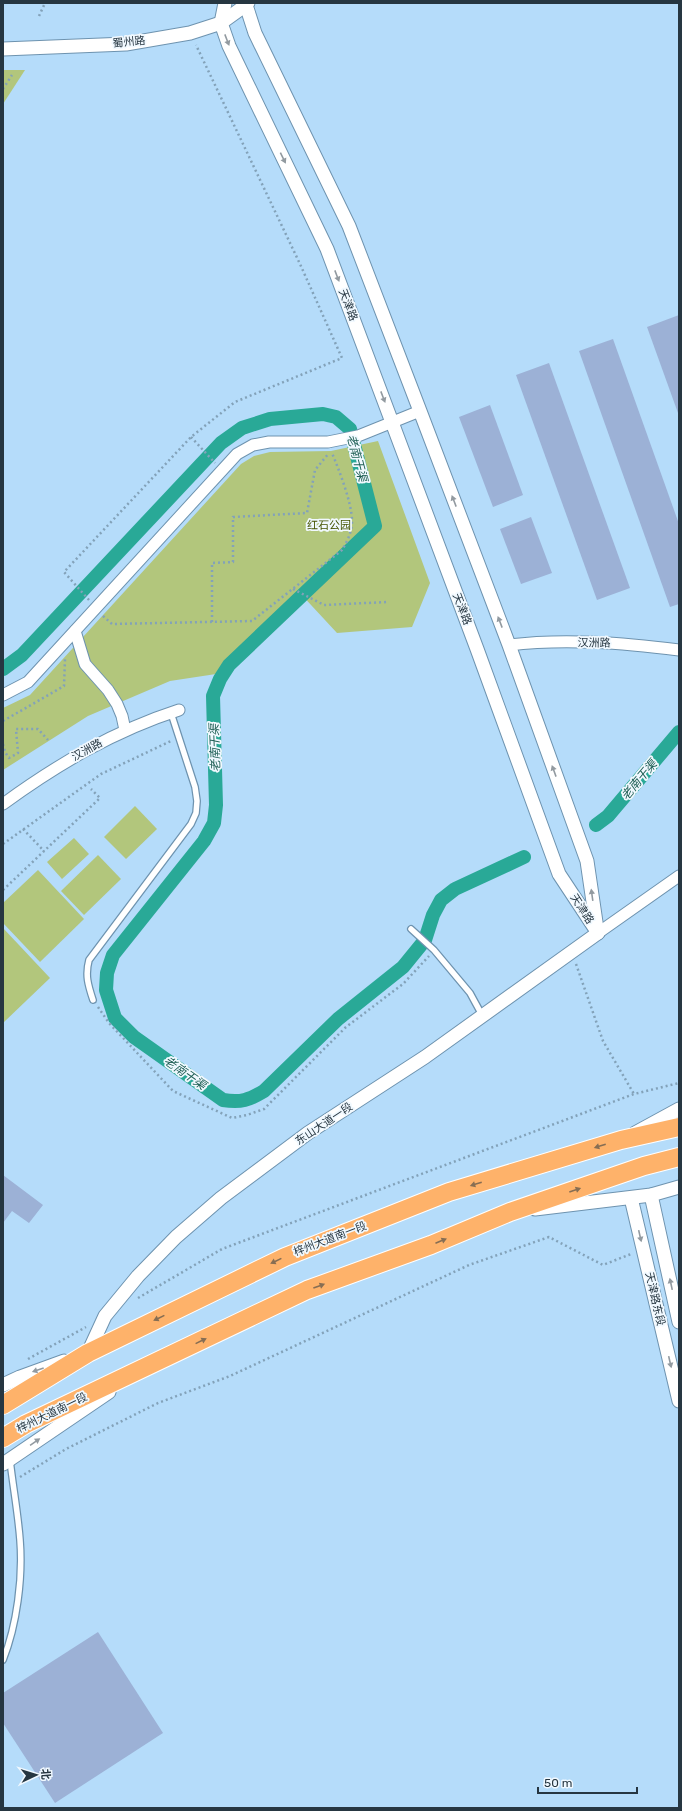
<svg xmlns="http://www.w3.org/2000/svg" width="682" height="1811" font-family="Rubik,'Noto Sans SC',sans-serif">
<rect width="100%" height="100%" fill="#b5dcfa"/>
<g fill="#b2c67c">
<polygon points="3,70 25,70 3,104"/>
<polygon points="378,441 430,583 412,627 337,633 299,592 216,674 170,681 88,716 3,770 3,708 30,695 241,464 254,456 270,452 331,451"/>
<polygon points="135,806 157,829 126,859 104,837"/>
<polygon points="74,838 89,854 62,879 47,862"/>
<polygon points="98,855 121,879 84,915 61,891"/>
<polygon points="38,870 84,919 40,962 3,923 3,903"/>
<polygon points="3,928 50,978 3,1023"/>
</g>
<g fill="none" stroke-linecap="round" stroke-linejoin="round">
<g stroke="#29a997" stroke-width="14">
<path d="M 3,669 L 22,655 L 221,443 L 242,428 L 270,419 L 323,414 L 336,417 L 350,429 L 375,526 L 229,665 L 220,679 L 213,696 L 216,805 L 214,823 L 204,841 L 113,955 L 107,973 L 106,990 L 115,1018 L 134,1037 L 223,1100 C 241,1103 249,1100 264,1091 L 338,1019 L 403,967 L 425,940 L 433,915 L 441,900 L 455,889 L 524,857"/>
<polyline points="596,825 608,816 679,732"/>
</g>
</g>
<g fill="#9cb1d6">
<polygon points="679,315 679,413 678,413 647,327"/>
<polygon points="613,339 679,524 679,604 670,607 579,351"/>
<polygon points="549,363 630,588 597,600 516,375"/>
<polygon points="490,405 523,495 493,507 459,417"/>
<polygon points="531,517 552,573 521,584 500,529"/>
<polygon points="3,1175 43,1205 29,1223 12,1211 3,1223"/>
<polygon points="98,1632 163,1733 55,1803 3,1723 3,1693"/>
</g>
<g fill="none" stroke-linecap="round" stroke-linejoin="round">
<defs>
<g id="service">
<polyline points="411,929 434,950 470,993 482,1015"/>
<path d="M 93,1000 C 88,985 85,975 89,960 L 191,824 L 196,813 L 197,801 L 195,787 L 171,713"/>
<path d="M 3,1660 C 17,1625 23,1577 20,1540 C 18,1513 13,1487 10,1460"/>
</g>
<g id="minor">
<polyline points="75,631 85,664 108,690 117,704 122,716 125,730"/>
<path d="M 509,645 C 565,638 623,643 679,650"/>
<polyline points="3,695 28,682 237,454 253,445 269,442 328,442 358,436 420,411"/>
<path d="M 3,804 C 58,764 114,731 179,710"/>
<polyline points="598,933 679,876"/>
</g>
<g id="tertiary">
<polyline points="225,3 221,23 229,46 327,249 477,649 559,874 598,933"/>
<polyline points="248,3 246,5 255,33 349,226 420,411 509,645 587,861 597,929"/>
<polyline points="3,49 126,44 190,33 221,23 246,5"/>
<polyline points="635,1133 679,1109"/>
<polyline points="651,1195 679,1322"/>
<polyline points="631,1198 679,1401"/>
<polyline points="535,1209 651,1195 679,1187"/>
<polyline points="85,1354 88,1353 105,1316 138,1276 176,1237 221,1198 308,1133 425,1057 598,933"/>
<polyline points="3,1385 20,1377 64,1361"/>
<polyline points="3,1464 109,1392"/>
</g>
<g id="trunk">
<polyline points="3,1405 88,1353 285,1257 449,1192 621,1140 679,1127"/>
<polyline points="3,1438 26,1424 307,1290 431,1245 510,1212 644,1166 679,1157"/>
</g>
</defs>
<use href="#service" stroke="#6e93af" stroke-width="8"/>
<use href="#minor" stroke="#6e93af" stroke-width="13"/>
<use href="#tertiary" stroke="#6e93af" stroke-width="15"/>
<use href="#trunk" stroke="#fff" stroke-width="20"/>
<g stroke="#83a2b9" stroke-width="2.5" stroke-dasharray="2 3" stroke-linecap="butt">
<polyline points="39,16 45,3"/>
<polyline points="3,89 12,75"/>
<polyline points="191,437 215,463"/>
<polyline points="293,589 324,605 388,602"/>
<polyline points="89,600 64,572 191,437 235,402 342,358 300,264 196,45"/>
<path d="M 103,616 L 112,624 L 252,621 L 342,550 C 347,542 352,532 352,521 C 352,503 339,470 332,453"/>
<polyline points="212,622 212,563 233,562 233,517 307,513 315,470 329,453"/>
<polyline points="3,721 64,686 65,659"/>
<polyline points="3,744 5,752 9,758 18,753 16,729 38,729 48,740"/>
<polyline points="23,829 44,851"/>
<polyline points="3,844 101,774 171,741"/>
<polyline points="3,890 100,798 91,789"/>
<polyline points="576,964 603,1041 634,1094"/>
<polyline points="98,1007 109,1023 173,1091 232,1118 247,1115 264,1109 346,1027 403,984 429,956"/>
<polyline points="138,1298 222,1249 634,1094 679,1083"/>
<polyline points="28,1359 86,1327"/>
<polyline points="20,1477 66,1449 158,1403 230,1376 469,1265 549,1237 603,1265 631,1254"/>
</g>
<use href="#service" stroke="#fff" stroke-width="5.5"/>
<use href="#minor" stroke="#fff" stroke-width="11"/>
<use href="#tertiary" stroke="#fff" stroke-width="13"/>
<use href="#trunk" stroke="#feb26a" stroke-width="18"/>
</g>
<defs><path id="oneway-solid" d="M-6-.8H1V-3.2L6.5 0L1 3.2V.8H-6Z"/></defs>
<g fill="#929aa0">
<use href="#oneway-solid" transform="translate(227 40) rotate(69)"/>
<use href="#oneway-solid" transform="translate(283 158) rotate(64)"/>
<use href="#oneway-solid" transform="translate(337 276) rotate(69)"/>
<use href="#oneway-solid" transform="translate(383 397) rotate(69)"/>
<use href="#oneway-solid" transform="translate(454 501) rotate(-111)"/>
<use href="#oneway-solid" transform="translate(500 622) rotate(-111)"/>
<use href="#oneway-solid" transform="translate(554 771) rotate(-110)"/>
<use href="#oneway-solid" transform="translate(592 895) rotate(-98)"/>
<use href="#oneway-solid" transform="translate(640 1236) rotate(77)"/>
<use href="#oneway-solid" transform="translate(671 1284) rotate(-102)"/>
<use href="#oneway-solid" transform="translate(670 1362) rotate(77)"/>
<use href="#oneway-solid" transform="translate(38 1370) rotate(161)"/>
<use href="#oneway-solid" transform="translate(35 1442) rotate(-35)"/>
</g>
<g fill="#876e53">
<use href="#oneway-solid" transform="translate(600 1146) rotate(163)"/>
<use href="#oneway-solid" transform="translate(476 1184) rotate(163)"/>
<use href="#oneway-solid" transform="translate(575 1190) rotate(-19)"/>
<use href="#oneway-solid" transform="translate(441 1241) rotate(-23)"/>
<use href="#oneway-solid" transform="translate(276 1261) rotate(154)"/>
<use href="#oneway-solid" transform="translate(319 1286) rotate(-20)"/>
<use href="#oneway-solid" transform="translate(159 1318) rotate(154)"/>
<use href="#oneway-solid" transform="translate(201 1341) rotate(-26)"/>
</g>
<g text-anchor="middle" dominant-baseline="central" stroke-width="3.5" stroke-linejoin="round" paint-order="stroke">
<g font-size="11" fill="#263641" stroke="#f1f9ff">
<text transform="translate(129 42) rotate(-6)">蜀州路</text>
<text transform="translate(348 305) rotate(69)">天津路</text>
<text transform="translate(462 609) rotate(69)">天津路</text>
<text transform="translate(594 643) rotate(1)">汉洲路</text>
<text transform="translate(87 750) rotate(-29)">汉洲路</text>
<text transform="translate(582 909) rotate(57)">天津路</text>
<text transform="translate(324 1124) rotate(-34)">东山大道一段</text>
<text transform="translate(330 1239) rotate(-21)">梓州大道南一段</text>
<text transform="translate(655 1299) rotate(77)">天津路东段</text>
<text transform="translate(52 1413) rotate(-26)">梓州大道南一段</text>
</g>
<g font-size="11" fill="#455400" stroke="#f1f9ff">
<text x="329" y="525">红石公园</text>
</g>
<g font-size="12" font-style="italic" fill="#206056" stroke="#f1f9ff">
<text transform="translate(357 458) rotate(75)">老南干渠</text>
<text transform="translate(215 748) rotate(-92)">老南干渠</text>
<text transform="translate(639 780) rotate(-50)">老南干渠</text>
<text transform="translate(185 1073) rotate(35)">老南干渠</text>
</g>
</g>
<rect width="682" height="1811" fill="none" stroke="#263641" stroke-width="8"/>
<g transform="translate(36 1775) rotate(86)" stroke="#f1f9ff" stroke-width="3" paint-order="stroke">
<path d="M0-3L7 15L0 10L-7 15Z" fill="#263641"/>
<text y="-6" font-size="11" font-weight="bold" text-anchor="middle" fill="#263641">北</text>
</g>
<path d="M538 1787v6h99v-6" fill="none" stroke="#263641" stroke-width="2"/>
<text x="544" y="1787" font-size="12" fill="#263641" stroke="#f1f9ff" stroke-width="3" paint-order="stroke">50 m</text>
</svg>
